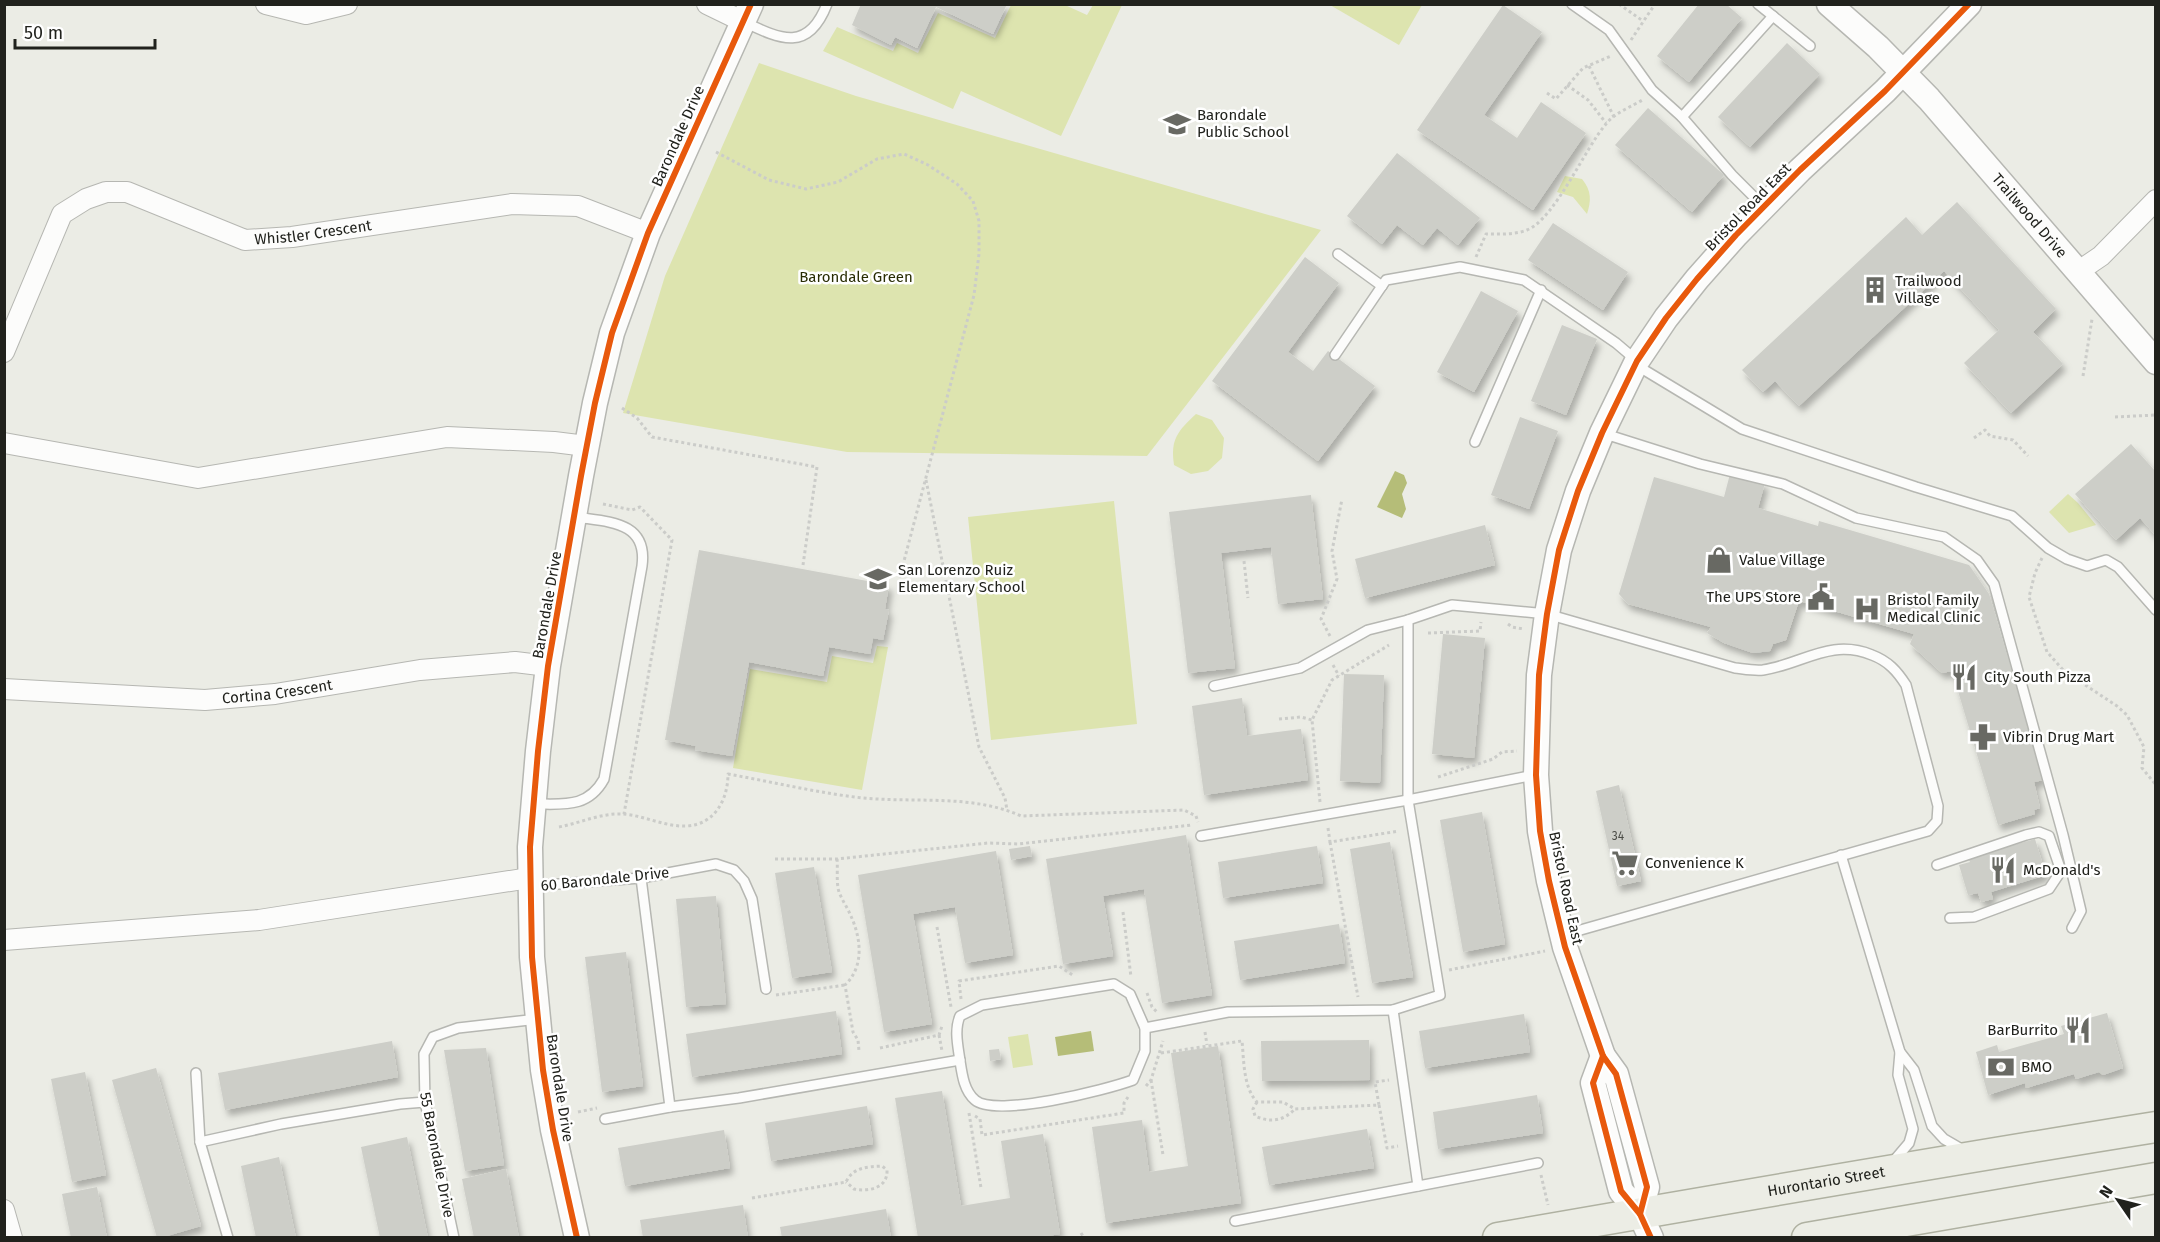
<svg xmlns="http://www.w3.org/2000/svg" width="2160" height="1242" font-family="'Fira Sans',sans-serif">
<defs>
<filter id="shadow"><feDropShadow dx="3.5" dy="6" stdDeviation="3" flood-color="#0004"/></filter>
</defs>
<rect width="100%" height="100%" fill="#ebece5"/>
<g fill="#dde4af">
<polygon points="1011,5 1065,5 1087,15 1093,5 1122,5 1061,136 961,91 953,109 823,51 837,27 893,51 897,43 918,53 938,13 995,38"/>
<polygon points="1330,5 1422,4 1422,5 1399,45"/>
<polygon points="759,63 856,96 1321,230 1147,456 847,452 623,413 665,276"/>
<path d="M 1565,176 L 1582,179 C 1592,191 1591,201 1587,214 L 1573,197 L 1557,192 Z"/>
<path d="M 1196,414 L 1212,420 L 1224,438 L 1222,458 L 1208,471 L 1191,474 L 1174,465 C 1170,439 1178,431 1196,414 Z"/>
<polygon points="2068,494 2078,503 2096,525 2069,533 2049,512"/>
<polygon points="1114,501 1137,724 991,740 968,517"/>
<polygon points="877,646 888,647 862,790 733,768 750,669 827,682 832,656 873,663"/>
<polygon points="1028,1034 1033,1065 1013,1068 1008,1037"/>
</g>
<g fill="#b5bd78">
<polygon points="1395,471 1404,475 1407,483 1402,494 1406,509 1402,518 1377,507"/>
<polygon points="1091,1031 1094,1051 1058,1056 1055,1037"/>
</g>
<g fill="#cdcec8" filter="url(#shadow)">
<polygon points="861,4 1007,4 993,34 936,7 917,48 895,37 891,45 852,25"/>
<polygon points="1699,4 1726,4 1742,18 1689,82 1657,56"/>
<polygon points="1503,5 1542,32 1484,115 1517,138 1541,102 1586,133 1533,210 1417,130"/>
<polygon points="1787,43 1820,74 1750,147 1718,117"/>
<polygon points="1648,108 1724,175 1692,212 1615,145"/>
<polygon points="1397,153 1480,218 1458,245 1437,228 1423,245 1397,225 1382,244 1347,216"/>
<polygon points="1957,202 2056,309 2033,332 2063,364 2011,413 1964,363 1999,330 1944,271 1799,406 1775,381 1763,392 1742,370 1906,217 1922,235"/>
<polygon points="1553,223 1628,272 1603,310 1528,260"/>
<polygon points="1305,257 1339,283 1288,352 1313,371 1328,351 1375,386 1318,461 1212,381"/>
<polygon points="1481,291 1518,311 1474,392 1437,372"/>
<polygon points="1562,325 1597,339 1566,415 1531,401"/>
<polygon points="1520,417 1558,431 1529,509 1491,495"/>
<polygon points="2131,444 2156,472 2156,536 2140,518 2116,540 2075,494"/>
<polygon points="1730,474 1765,483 1758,508 1818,526 1819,521 1969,565 1989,594 2044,780 2034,782 2040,808 2034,810 2035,814 1998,825 1952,671 1942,673 1910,644 1914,634 1799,601 1786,640 1773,644 1770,651 1753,653 1724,643 1707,633 1711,627 1628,604 1619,594 1654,477 1724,497"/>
<polygon points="1311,495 1323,599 1278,604 1271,547 1221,553 1235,668 1188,673 1169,512"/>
<polygon points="1485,525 1495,565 1365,598 1355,559"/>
<polygon points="699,550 889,585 885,609 889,610 883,640 873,638 870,654 829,647 823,676 749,662 732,756 695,750 696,746 665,740"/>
<polygon points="1443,634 1485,638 1474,758 1432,754"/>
<polygon points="1344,674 1384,675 1380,783 1340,781"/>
<polygon points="1242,698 1247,736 1301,729 1308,780 1204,795 1192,706"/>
<polygon points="1619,785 1641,881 1617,886 1596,791"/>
<polygon points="1482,812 1505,944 1463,952 1440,820"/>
<polygon points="1186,835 1212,995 1162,1003 1144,889 1103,896 1113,956 1063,964 1046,859"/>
<polygon points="2035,839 2046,875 1991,892 1993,899 1981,902 1978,893 1968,895 1959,865 1970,862 1968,858"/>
<polygon points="1390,842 1413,977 1372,983 1350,849"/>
<polygon points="1030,846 1032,856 1011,860 1009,849"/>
<polygon points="1317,846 1323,883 1223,898 1218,862"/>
<polygon points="996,851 1013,955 965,963 955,907 913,914 932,1024 884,1032 858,875"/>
<polygon points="814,867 832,972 792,978 775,873"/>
<polygon points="716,896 726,1004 686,1007 676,899"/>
<polygon points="1339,924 1345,963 1240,980 1234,941"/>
<polygon points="626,952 643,1086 602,1092 585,957"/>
<polygon points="836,1011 842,1054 692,1077 686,1034"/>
<polygon points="2107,1013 2123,1068 2103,1075 2099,1072 2076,1079 2074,1074 2026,1088 2025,1083 1988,1095 1976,1052 1997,1045 1999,1052 2064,1034 2061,1026"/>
<polygon points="1524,1014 1530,1052 1425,1068 1419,1031"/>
<polygon points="1369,1040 1370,1080 1262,1081 1261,1041"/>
<polygon points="392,1041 398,1077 225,1110 218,1073"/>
<polygon points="1218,1046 1241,1203 1106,1223 1092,1127 1142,1120 1149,1172 1188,1166 1171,1053"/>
<polygon points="486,1048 504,1165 465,1171 444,1050"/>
<polygon points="999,1049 1001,1059 990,1061 989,1050"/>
<polygon points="156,1068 201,1226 160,1238 157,1238 112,1080"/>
<polygon points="85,1072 106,1175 72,1182 51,1079"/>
<polygon points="942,1091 961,1206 1010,1198 1001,1141 1043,1134 1060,1234 1036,1238 918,1238 895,1098"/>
<polygon points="1537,1095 1543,1133 1438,1149 1433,1112"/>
<polygon points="867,1106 873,1144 771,1161 765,1123"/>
<polygon points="1367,1129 1374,1168 1269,1185 1262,1147"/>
<polygon points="724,1130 730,1168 625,1186 618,1148"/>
<polygon points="407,1137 428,1238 380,1238 361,1147"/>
<polygon points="279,1157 296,1238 256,1238 241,1166"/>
<polygon points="506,1169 519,1238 474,1238 462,1179"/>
<polygon points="97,1187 107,1238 71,1238 62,1194"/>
<polygon points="743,1205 748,1238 643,1238 640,1220"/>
<polygon points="886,1209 891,1238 782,1238 780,1227"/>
</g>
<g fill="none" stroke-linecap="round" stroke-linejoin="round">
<defs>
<g id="service">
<polyline points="1572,4 1609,30 1652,90 1682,117 1732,175 1763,206"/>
<polyline points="1758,4 1810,46"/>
<path d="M 744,22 C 780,39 808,53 827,4"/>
<polyline points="1682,117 1773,16"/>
<polyline points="1338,254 1382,286"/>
<polyline points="1335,355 1386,280 1460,267 1524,280 1616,343 1636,360"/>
<polyline points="1636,365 1742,429 1916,487 2012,516 2048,548 2067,559 2087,566 2106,560 2118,567 2156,610"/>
<polyline points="1602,433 1700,464 1783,484 1856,518 1944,537 1977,560 1994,584 2063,835 2081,911 2072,928"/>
<polyline points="1475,442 1541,290"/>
<polyline points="1214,686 1300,668 1368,630 1408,620"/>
<path d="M 536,804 C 564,804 588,808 604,779 L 642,566 C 648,521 608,522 576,517"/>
<polyline points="1201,836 1408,800 1534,775"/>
<polyline points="1841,855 1900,1052 1914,1070 1932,1126 1944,1139 1963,1150"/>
<polyline points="1937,865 2026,835 2039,832 2049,836 2061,871 2049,889 1974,917 1950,918"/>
<polyline points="641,878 670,1107"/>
<polyline points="531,886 641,878 716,864 734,870 744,881 752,899 766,989"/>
<path d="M 1114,984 L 1130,994 L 1145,1028 L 1145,1051 L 1133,1080 C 1106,1090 995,1118 975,1100 C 964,1091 962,1074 960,1061 C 958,1046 954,1030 960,1016 L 982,1005 Z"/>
<polyline points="1393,1010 1418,1186"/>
<path d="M 1145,1028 L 1228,1012 L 1393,1010 L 1440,995 L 1408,800 L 1408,620 L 1452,605 L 1547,614 L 1735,668 C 1744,669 1754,671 1763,670 C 1803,664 1830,638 1872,655 C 1888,661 1897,671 1906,685 L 1938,806 L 1937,821 L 1928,831 L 1563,935"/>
<polyline points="196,1073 200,1142 228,1238"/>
<polyline points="605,1119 670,1107 739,1098 960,1060"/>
<polyline points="200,1142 281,1124 400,1104 425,1102"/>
<polyline points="1892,1163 1909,1143 1913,1129 1898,1075 1900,1052"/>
<polyline points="1235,1221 1538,1163"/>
<polyline points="454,1238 425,1102 424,1054 433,1037 458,1028 538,1019"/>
</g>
<g id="minor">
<polyline points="266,4 306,14 347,4"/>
<polyline points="707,4 744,22"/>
<polyline points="2079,271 2101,256 2156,200"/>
<path id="s1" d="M 4,352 L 62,214 L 86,199 L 106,192 L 127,192 L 245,240 L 292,237 L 512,204 L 578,206 L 648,233"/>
<polyline points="4,443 198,478 447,437 554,442 586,446"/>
<path id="s2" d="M 4,689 L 205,700 L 275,694 L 420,670 L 515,662 L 548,666"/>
<polyline points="4,940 259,920 529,878"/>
<polyline points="4,1210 12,1238"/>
</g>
<g id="tertiary">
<path id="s3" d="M 1829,4 L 1878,47 L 1929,99 L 2156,362"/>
<polyline points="1603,1056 1593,1083 1621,1191 1640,1214 1651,1238"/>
<polyline points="1640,1214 1647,1187 1616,1074 1603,1056 1565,947 1549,881 1540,831 1536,775 1539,675 1547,614 1559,550 1578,491 1602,433 1637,361 1666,318 1697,279 1736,235 1800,170 1885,91 1969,4"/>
<polyline points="577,1238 553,1130 543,1070 532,957 530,847 538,751 548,666 581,476 595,403 612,333 648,233 751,4"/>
</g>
<g id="primary">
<path id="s4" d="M 1498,1238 C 1717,1200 1936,1162 2156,1127"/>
<polyline points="1807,1238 2156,1178"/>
</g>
</defs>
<use href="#service" stroke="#b6b7b2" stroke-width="12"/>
<use href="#minor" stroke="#b6b7b2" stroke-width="22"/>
<use href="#tertiary" stroke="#b6b7b2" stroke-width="27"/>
<use href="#primary" stroke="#afb1a1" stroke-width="33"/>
<g stroke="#cbccc9" stroke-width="3" stroke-dasharray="3 3" stroke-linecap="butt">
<polyline points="1619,4 1643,21"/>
<polyline points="1631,40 1655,4"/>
<polyline points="1589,66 1614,117"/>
<polyline points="1567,85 1588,100 1606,123"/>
<polyline points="1547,93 1556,99 1583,68 1611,56"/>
<polyline points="716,152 769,180 806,189 838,182 877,159 904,154 928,165 957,184 973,201 979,221 979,254 974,295 899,580"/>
<path d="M 1476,257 L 1486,234 C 1500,234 1514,235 1527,230 C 1555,219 1585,148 1606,124 C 1614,113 1633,106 1644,99"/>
<polyline points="2083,376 2092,319"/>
<polyline points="622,408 637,418 652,437 817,467 803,565"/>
<polyline points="2115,417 2156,415"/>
<polyline points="1974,438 1985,430 1990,436 2013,440 2028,456"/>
<polyline points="926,480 979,747 1005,798 1007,810"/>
<polyline points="603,504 632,510 640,507 672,540 624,814"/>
<polyline points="2042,558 2035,573 2029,597 2047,652 2064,671 2117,706 2127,715 2144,747 2142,768 2156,785"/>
<polyline points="1244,561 1248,598"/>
<polyline points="1508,624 1512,627 1524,629"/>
<polyline points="1428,633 1480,631 1481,622"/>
<polyline points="1330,636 1321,619 1337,579 1332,551 1342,499"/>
<polyline points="1333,665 1339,676"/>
<polyline points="1279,719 1301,717 1312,720"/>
<polyline points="1438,777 1493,759 1502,752 1517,751"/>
<polyline points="1320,802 1312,720 1332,680 1389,645"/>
<path d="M 559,827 C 580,823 601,813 622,814 C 643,815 665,827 686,826 C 715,825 728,799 728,774 C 773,782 818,793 863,798 C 916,803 972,794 1021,816 L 1184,810 L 1196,816 L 1198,822"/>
<polyline points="1328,828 1330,842 1399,831"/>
<polyline points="1330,842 1358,997"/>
<polyline points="775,859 837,859 988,843 1018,844 1073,838 1192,825"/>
<path d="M 837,859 C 838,869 836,882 839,892 C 842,900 847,907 850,914 C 861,937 865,966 845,985 L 853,1032 L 858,1040 L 859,1051"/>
<polyline points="1123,912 1131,977"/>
<polyline points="937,927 951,1007"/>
<polyline points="1449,970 1545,951"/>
<polyline points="1147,993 1152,1007 1158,1013"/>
<polyline points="776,995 845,985"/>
<polyline points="961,999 959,981 1059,966 1074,976"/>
<polyline points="1205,1032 1207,1045"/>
<polyline points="939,1035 942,1051"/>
<polyline points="880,1048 939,1035 942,1026"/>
<path d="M 1161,1053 L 1242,1041 C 1244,1060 1243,1087 1257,1102 L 1283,1102 L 1295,1109 L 1379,1105 L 1375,1082 L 1389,1080"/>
<polyline points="1151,1080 1163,1155"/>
<polyline points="1146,1086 1151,1080 1163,1041"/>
<path d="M 1257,1102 L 1253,1109 L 1255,1116 C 1271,1123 1283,1121 1295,1109"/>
<polyline points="1379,1105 1387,1148 1398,1146"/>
<polyline points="578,1112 597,1108"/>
<polyline points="969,1113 981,1188"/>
<polyline points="975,1116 980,1119 982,1135 1124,1113 1124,1103 1128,1097"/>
<polyline points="1541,1175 1548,1205"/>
<path d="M 752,1198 L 846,1182 C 853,1167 867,1167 882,1166 L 887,1170 C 888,1188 869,1192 854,1189 L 846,1182"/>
<polyline points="1081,1233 1084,1238"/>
</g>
<use href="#service" stroke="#fcfcfb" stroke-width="9"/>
<use href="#minor" stroke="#fcfcfb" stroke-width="20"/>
<use href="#tertiary" stroke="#fcfcfb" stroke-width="24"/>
<use href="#primary" stroke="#ecede5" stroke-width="30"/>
<defs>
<g id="cycleway">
<polyline points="1603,1056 1593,1083 1621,1191 1640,1214 1651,1238"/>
<polyline points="1640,1214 1647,1187 1616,1074 1603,1056 1565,947 1549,881 1540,831 1536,775 1539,675 1547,614 1559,550 1578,491 1602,433 1637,361 1666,318 1697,279 1736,235 1800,170 1885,91 1969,4"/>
<polyline points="577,1238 553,1130 543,1070 532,957 530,847 538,751 548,666 581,476 595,403 612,333 648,233 751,4"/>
</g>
</defs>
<use href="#cycleway" stroke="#fff" stroke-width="10"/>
<use href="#cycleway" stroke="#e8590c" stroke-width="6"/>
</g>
<defs>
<symbol id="school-bare" viewBox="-9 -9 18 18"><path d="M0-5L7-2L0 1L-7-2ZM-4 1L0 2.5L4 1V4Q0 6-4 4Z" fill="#686963" stroke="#fff" stroke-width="2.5" paint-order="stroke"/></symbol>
<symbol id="building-bare" viewBox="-9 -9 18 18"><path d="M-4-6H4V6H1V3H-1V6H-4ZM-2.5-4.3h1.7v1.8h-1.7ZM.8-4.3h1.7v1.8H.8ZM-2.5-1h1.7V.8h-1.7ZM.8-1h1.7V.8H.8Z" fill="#686963" stroke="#fff" stroke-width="2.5" paint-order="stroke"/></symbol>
<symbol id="shop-bare" viewBox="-9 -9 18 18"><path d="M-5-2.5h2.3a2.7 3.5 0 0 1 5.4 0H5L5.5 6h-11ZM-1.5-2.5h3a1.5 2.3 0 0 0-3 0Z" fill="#686963" stroke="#fff" stroke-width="2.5" paint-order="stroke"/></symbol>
<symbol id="civic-bare" viewBox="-9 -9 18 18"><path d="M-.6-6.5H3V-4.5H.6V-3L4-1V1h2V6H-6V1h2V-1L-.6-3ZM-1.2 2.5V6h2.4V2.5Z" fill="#686963" stroke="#fff" stroke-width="2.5" paint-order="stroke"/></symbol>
<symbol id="hospital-bare" viewBox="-9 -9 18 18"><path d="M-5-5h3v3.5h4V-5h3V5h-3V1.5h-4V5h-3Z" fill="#686963" stroke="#fff" stroke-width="2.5" paint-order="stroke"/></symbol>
<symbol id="restaurant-bare" viewBox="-9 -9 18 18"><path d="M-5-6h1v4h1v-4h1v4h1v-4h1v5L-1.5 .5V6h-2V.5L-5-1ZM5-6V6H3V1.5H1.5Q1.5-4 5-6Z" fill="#686963" stroke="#fff" stroke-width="2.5" paint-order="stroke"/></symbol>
<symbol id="pharmacy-bare" viewBox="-9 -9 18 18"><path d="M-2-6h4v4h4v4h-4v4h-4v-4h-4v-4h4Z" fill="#686963" stroke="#fff" stroke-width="2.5" paint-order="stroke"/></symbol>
<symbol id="supermarket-bare" viewBox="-9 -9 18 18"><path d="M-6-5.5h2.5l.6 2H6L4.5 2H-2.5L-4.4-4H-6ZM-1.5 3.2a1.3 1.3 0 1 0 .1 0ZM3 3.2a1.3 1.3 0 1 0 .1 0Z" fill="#686963" stroke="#fff" stroke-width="2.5" paint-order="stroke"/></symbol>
<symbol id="bank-bare" viewBox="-9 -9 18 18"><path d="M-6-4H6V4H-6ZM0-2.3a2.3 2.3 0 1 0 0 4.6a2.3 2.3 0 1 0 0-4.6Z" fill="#686963" stroke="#fff" stroke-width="2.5" paint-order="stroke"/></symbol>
</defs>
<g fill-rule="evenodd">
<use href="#school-bare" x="1158" y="105" width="38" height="38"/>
<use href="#building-bare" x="1856" y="271" width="38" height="38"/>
<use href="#shop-bare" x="1700" y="541" width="38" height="38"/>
<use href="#school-bare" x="859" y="560" width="38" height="38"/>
<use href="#civic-bare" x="1802" y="578" width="38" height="38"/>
<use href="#hospital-bare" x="1848" y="590" width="38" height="38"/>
<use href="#restaurant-bare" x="1945" y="658" width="38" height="38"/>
<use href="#pharmacy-bare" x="1964" y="718" width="38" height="38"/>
<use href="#supermarket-bare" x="1606" y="844" width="38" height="38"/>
<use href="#restaurant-bare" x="1984" y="851" width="38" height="38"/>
<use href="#restaurant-bare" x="2059" y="1011" width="38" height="38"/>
<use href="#bank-bare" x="1982" y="1048" width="38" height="38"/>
</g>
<g text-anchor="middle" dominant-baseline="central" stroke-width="5" stroke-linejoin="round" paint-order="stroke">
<g font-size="12" fill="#4c4d48">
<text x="1618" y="836">34</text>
</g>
<g font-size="15" fill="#21221d" stroke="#fff" text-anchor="start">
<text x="1197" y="115">Barondale<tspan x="1197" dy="17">Public School</tspan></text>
<text x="1895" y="281">Trailwood<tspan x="1895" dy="17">Village</tspan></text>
<text x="1739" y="560">Value Village</text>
<text x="898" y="570">San Lorenzo Ruiz<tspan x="898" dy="17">Elementary School</tspan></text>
<text x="1801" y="597" text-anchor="end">The UPS Store</text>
<text x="1887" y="600">Bristol Family<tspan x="1887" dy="17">Medical Clinic</tspan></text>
<text x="1984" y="677">City South Pizza</text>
<text x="2003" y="737">Vibrin Drug Mart</text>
<text x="1645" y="863">Convenience K</text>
<text x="2023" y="870">McDonald's</text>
<text x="2058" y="1030" text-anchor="end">BarBurrito</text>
<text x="2021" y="1067">BMO</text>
</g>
<g font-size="15" fill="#21221d" stroke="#fff">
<text transform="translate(678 136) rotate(-66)">Barondale Drive</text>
<text transform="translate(1748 207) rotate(-46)">Bristol Road East</text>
<text stroke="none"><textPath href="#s3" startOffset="292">Trailwood Drive</textPath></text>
<text stroke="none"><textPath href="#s1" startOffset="416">Whistler Crescent</textPath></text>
<text transform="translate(547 605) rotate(-80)">Barondale Drive</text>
<text stroke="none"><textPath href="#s2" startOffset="274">Cortina Crescent</textPath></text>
<text transform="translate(605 879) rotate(-6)">60 Barondale Drive</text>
<text transform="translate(1566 888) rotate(78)">Bristol Road East</text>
<text transform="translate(560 1088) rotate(81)">Barondale Drive</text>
<text transform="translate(437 1155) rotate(79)">55 Barondale Drive</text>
<text stroke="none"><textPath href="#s4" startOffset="333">Hurontario Street</textPath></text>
</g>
<g font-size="15" fill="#282c03" stroke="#fff">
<text x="856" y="277">Barondale Green</text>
</g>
</g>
<rect width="2160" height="1242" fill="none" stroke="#21221d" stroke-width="12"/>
<g transform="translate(2118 1200) rotate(305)" stroke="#ffffff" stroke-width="4.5" paint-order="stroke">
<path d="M0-4.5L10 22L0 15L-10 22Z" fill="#21221d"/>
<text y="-9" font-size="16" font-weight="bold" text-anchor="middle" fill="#21221d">N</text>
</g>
<path d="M15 39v9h140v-9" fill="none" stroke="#21221d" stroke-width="3"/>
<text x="24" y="39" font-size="18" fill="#21221d" stroke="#ffffff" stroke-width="4.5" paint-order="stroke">50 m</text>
</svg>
